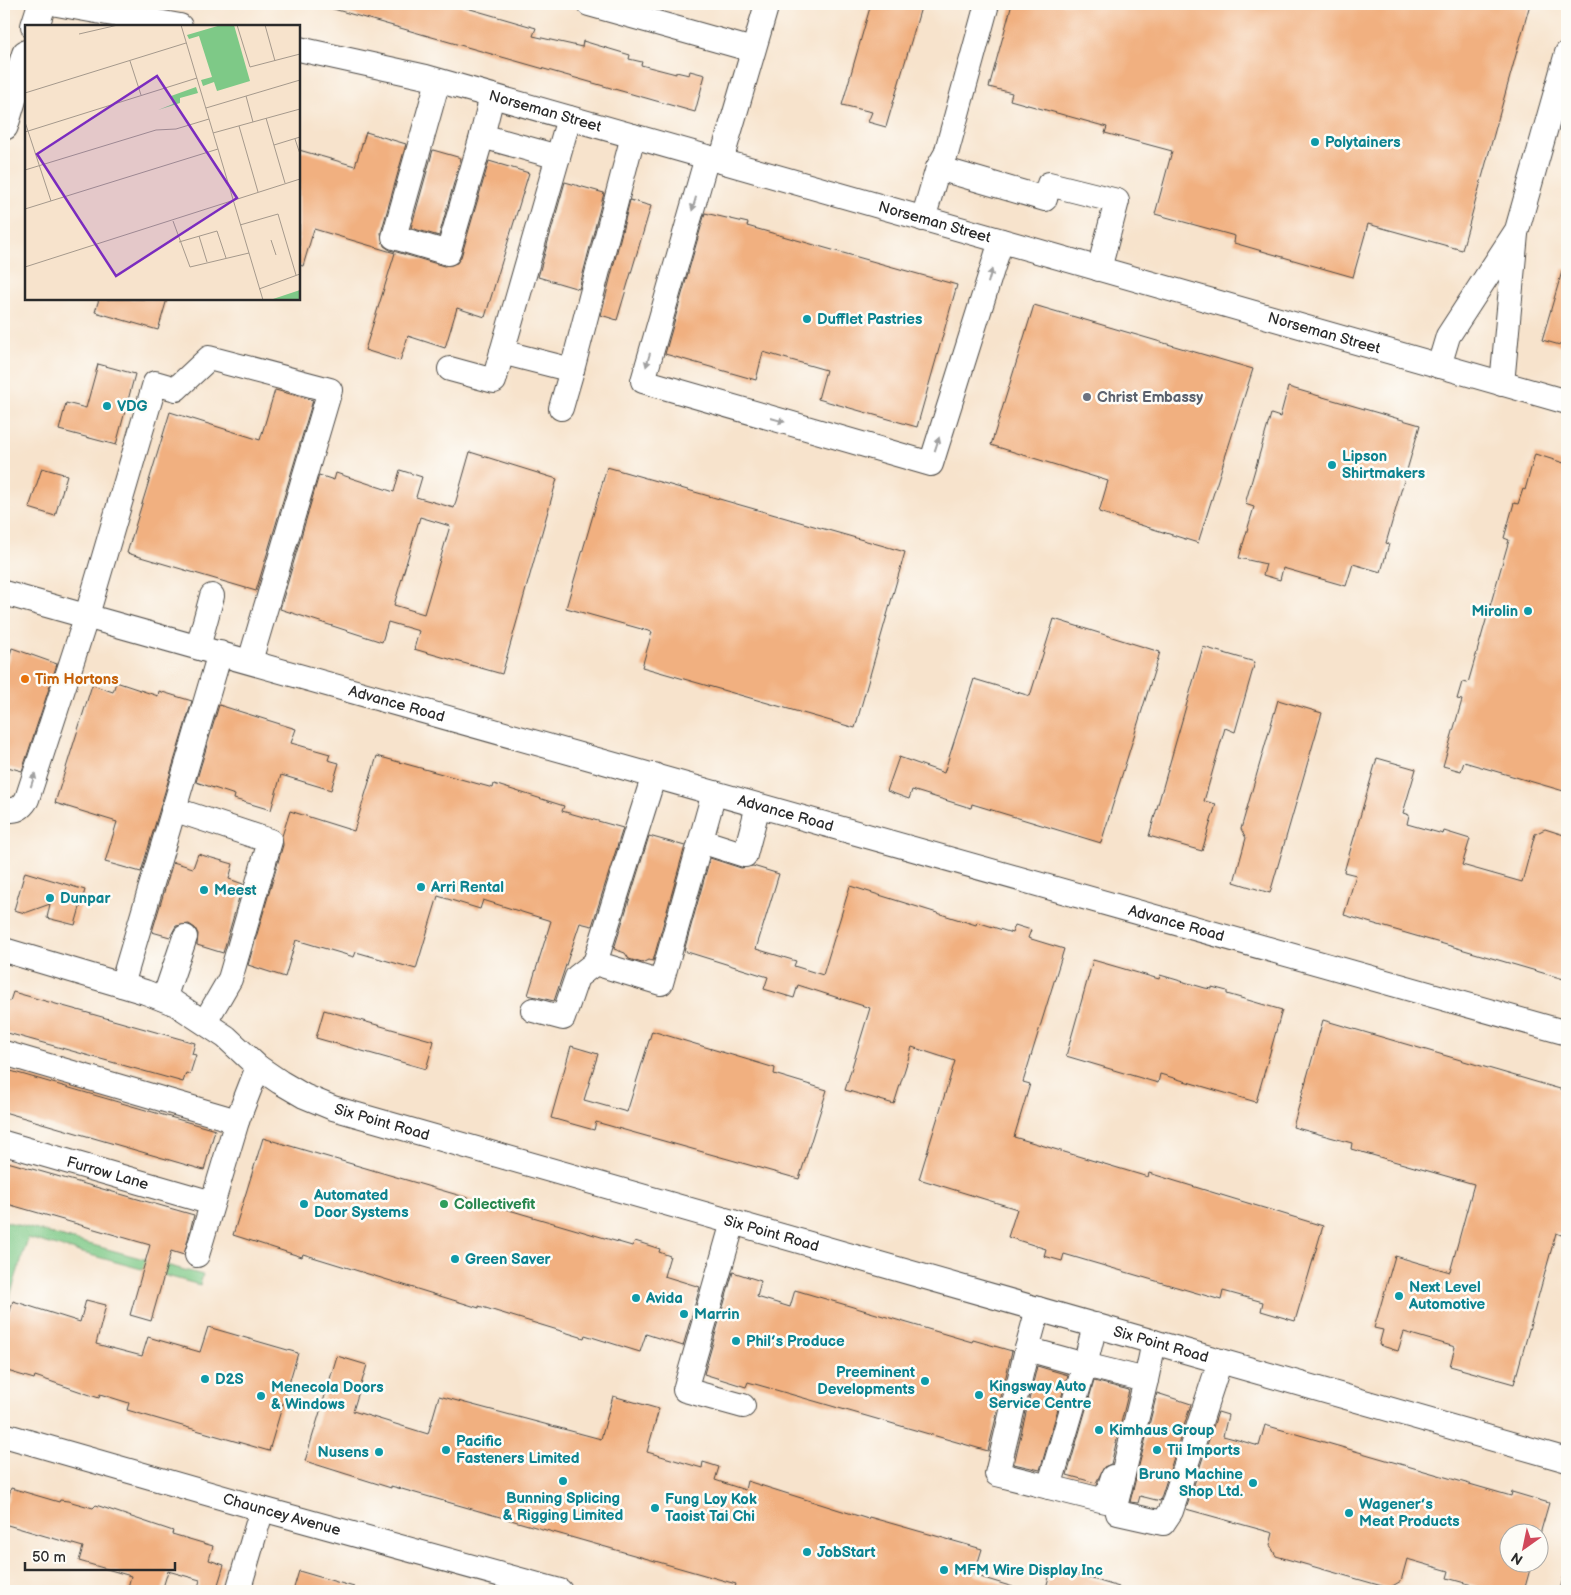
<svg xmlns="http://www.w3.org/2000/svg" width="1571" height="1595" font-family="'Balsamiq Sans',sans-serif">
<rect width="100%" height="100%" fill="#fdfcf7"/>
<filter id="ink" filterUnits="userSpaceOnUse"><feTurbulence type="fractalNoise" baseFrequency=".02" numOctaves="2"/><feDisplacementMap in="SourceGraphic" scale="10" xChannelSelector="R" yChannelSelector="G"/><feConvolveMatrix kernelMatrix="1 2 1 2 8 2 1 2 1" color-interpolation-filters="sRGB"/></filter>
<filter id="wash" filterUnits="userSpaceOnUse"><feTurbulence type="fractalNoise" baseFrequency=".0096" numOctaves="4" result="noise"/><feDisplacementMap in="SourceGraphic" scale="20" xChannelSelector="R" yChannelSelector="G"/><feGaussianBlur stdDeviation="1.12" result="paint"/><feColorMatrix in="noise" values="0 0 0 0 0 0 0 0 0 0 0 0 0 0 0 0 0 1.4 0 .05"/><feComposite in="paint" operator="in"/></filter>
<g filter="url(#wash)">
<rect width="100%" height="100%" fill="#f7e3cc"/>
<polygon fill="#7ec987" stroke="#547a59" points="4,1221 203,1275 200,1285 28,1238 4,1316"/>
<g id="blocks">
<g fill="#f1b080" fill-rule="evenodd">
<polygon points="331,4 453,4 536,28 533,36 582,47 583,41 630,55 629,59 642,62 641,65 676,74 676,72 689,75 690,71 705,75 695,112 330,8"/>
<polygon points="871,4 922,4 886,127 868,122 872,112 842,105"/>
<polygon points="1012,4 1530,4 1462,250 1368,224 1353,277 1234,243 1235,236 1155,214 1172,151 1105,133 1107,127 1010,100 1012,93 989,87"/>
<polygon points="366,132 406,144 381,233 384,246 390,250 444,266 457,263 461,257 489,161 529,173 485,317 457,308 445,348 408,336 400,361 365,350 395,253 314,229 303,266 299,265 299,150 355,166"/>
<polygon points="433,150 461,158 439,236 411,228"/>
<polygon points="565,182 604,193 579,289 538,277"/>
<polygon points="630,200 651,206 617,320 601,315"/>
<polygon points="705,213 748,223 747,226 957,285 917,427 818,399 826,370 763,352 756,380 665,354"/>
<polygon points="1563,268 1567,268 1567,347 1542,340"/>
<polygon points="99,299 167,299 158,330 95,312"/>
<polygon points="1034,305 1253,369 1198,543 1099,512 1108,481 991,445"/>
<polygon points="98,364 135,374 116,445 59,430 66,403 86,408"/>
<polygon points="1288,387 1420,425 1386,543 1389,544 1381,572 1353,564 1346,586 1283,568 1280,580 1263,575 1266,564 1239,558 1254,507 1245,504 1271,414 1280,417"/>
<polygon points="275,390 313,400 256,591 127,553 170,412 260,440"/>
<path d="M 470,452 L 557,479 L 502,674 L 414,649 L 419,631 L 388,622 L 382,642 L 280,609 L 319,475 L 334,480 L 336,473 L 394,492 L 400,470 L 422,477 L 416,497 L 454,508 ZM 420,517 L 450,526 L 424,614 L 394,605 Z"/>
<polygon points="1535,454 1567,464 1567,792 1464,762 1461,771 1443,766 1462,700 1457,699 1462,682 1468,683 1509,540 1504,538 1514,503 1518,504 1523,489 1525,490"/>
<polygon points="607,467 905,552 855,728 642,667 652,632 566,608"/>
<polygon points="42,468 67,475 55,516 29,508"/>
<polygon points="1054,619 1160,652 1101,843 972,804 971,808 912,790 909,799 887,791 899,757 944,773 974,679 1030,696"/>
<polygon points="1203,647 1255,662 1235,732 1225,728 1204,801 1216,804 1202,851 1149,836"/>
<polygon points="12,648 57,664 22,771 4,766 4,674"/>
<polygon points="116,682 158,696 159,691 192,701 141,872 105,862 117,822 55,803 92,685 113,692"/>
<polygon points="1278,700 1322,713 1270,893 1234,882 1246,838 1241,829"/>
<polygon points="219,705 296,729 291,743 330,754 328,760 339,763 331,790 281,775 271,810 234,799 235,795 196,782"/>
<polygon points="377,756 493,788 494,784 564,806 562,811 623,828 592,926 580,923 554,1001 528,995 551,921 483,900 480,909 438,896 416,969 356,952 354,957 296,940 285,977 248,965 283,845 282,836 290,811 354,831"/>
<polygon points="1377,758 1416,769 1403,813 1409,815 1407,824 1443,834 1444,831 1470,839 1462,865 1522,882 1535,834 1545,829 1567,836 1567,980 1344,915 1356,875 1344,872"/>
<polygon points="649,836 685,846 653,961 648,960 642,963 629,959 625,953 614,949"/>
<polygon points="198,854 233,864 229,879 243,884 223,953 197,945 198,934 195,928 189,924 176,926 170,937 152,932 173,862 193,868"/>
<polygon points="710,858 741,868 753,866 779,874 756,949 796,961 794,966 823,975 850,886 976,925 977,922 1012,933 1015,925 1031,930 1028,938 1064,949 1023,1082 1030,1084 1014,1137 1148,1177 1149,1173 1323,1226 1295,1321 1261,1311 1263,1302 1223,1291 1221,1300 1064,1254 1062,1261 1044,1256 1046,1249 1008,1237 1017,1209 919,1179 955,1061 912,1047 894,1104 845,1090 870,1008 798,985 794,998 764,989 768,977 684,951"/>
<polygon points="25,872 85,890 75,925 47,918 50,904 25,913 14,910"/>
<polygon points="1093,960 1159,979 1160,975 1205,988 1212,989 1212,987 1227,991 1227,994 1282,1010 1256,1102 1160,1074 1158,1083 1066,1056"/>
<polygon points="13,992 195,1043 192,1054 196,1055 190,1074 186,1073 183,1082 4,1032 4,1000 10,1001"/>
<polygon points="324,1010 434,1041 426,1069 316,1038"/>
<polygon points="1323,1020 1567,1091 1567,1237 1556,1233 1514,1384 1450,1366 1455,1347 1404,1332 1398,1351 1379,1345 1383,1330 1374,1328 1395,1256 1450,1272 1474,1184 1351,1149 1352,1143 1293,1127"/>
<polygon points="652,1031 775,1068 774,1074 827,1090 799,1179 596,1122 594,1130 551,1118 571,1046 598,1054 584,1100 627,1112"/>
<polygon points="4,1069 215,1130 204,1170 4,1112"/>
<polygon points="263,1138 632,1246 635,1241 660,1249 659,1252 670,1256 664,1276 700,1287 683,1346 646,1334 640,1352 585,1335 584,1338 479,1306 479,1308 303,1254 302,1257 233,1235"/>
<polygon points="4,1161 194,1215 184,1255 171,1251 151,1321 130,1315 150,1245 4,1203"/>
<polygon points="733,1272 761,1281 757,1297 790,1307 795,1290 972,1342 973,1340 1012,1351 988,1451 748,1382 746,1387 704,1374"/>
<polygon points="86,1300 106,1305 96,1344 142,1356 148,1337 200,1352 208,1327 298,1353 269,1451 127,1410 129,1403 100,1394 99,1398 35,1376 34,1379 4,1370 4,1331 13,1301 80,1322"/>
<polygon points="337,1356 367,1365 353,1411 428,1434 439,1396 601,1439 613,1396 659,1409 647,1452 702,1468 703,1462 719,1467 715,1480 745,1490 747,1481 868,1519 869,1517 982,1549 974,1575 1013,1587 1013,1591 743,1591 734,1589 736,1584 391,1486 391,1488 305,1461"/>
<polygon points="1037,1366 1068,1375 1040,1470 1014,1464"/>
<polygon points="1094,1381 1129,1390 1111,1464 1104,1467 1096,1483 1067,1475"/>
<polygon points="1157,1393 1191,1404 1160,1501 1140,1496 1138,1503 1130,1502"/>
<polygon points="1218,1412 1228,1415 1223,1436 1238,1440 1259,1446 1265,1425 1511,1496 1512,1492 1549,1503 1538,1541 1538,1532 1508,1532 1508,1562 1532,1562 1524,1591 1498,1591 1465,1583 1447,1578 1449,1571 1407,1559 1401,1581 1389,1588 1276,1556 1270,1545 1273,1533 1186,1509"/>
<polygon points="11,1488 59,1502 60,1500 68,1501 93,1508 96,1505 173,1531 172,1534 213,1546 209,1560 224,1565 216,1591 197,1591 200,1580 168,1571 162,1591 127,1591 131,1576 79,1561 83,1547 4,1524 4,1513"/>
<polygon points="1052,1567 1119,1587 1118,1591 1045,1591"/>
<polygon points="299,1571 354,1587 353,1591 293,1591"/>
</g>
</g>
</g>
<g filter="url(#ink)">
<use href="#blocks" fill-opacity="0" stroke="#4a4743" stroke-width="1"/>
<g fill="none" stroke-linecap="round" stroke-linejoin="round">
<defs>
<g id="minor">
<polyline points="57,4 180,26"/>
<polyline points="589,4 753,50"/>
<path id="s1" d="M 299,49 L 426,77 L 1567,402"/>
<polyline points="438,81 394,237 448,253 482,136"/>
<polyline points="492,96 482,136 558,157"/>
<polyline points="569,118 502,352 572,370 633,136"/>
<polyline points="707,157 643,381 931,464 1001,241"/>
<polyline points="721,161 767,4"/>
<polyline points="938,168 1045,199 1049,184 1117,201 1099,269"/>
<polyline points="923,219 938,168 946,154 987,4"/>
<polyline points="1439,366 1448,336 1517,230 1567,53"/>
<polyline points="450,369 494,381 502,352"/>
<polyline points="1502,384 1516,234"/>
<polyline points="561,408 572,370"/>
<path id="s2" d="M 4,593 L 1567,1033"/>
<polyline points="198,647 212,596"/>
<polyline points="654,775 595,963 661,983 714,793"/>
<polyline points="173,809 270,841 230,979 205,1022"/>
<path d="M 4,810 C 16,811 21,809 27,799 L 87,615 L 155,383 L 176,389 L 209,358 L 330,390 L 250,661"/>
<polyline points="701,841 745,855 758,806"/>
<path id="s3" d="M 4,950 L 145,992 L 176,1004 L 226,1037 L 258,1067 L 280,1082 L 304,1096 L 333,1108 L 1567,1460"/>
<polyline points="122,985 220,653"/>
<polyline points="164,999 185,937"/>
<polyline points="533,1010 563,1018 577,977 595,963"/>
<polyline points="4,1053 237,1121"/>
<path id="s4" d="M 4,1143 L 212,1203"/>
<polyline points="733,1222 685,1390 743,1406"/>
<polyline points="197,1255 237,1121 258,1067"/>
<polyline points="1038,1309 1027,1349 1085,1365 1095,1325"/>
<polyline points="1027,1349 997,1474 1049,1487 1085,1365 1146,1380 1154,1342"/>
<polyline points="1146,1380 1116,1503 1118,1513 1163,1523 1171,1511 1220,1361"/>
<path id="s5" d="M 4,1435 L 262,1509 L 560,1591"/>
<polyline points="1049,1487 1105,1501 1113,1477"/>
<polyline points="238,1591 262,1509"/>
</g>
<g id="major">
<polyline points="35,26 42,4"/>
<polyline points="4,126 26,54"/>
</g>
</defs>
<use href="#minor" stroke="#4a4743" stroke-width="26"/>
<use href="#major" stroke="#4a4743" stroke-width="30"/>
<use href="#minor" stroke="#fff" stroke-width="24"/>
<use href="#major" stroke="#fff" stroke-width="28"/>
<defs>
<polyline id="rail" points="1562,1591 1567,1573"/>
</defs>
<use href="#rail" stroke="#2b2b2b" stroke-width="5.5"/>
<use href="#rail" stroke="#fdfcf7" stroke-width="4" stroke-dasharray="11" stroke-linecap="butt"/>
</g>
<defs><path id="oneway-solid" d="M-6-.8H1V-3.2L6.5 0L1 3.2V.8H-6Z" transform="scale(1.25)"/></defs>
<g fill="#a0a0a0">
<use href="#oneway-solid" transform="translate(694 204) rotate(106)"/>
<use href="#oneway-solid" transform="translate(990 276) rotate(-74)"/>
<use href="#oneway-solid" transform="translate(648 360) rotate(106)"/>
<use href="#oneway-solid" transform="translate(778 420) rotate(16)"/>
<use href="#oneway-solid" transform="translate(937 444) rotate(-72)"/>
<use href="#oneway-solid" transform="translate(33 780) rotate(-72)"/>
</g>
</g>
<g fill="#0f9aa8" stroke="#fdfcf7" stroke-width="2">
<circle cx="1315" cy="142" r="5"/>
<circle cx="807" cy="319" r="5"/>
<circle cx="107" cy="406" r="5"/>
<circle cx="1332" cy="465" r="5"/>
<circle cx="1528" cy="611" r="5"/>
<circle cx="421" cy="887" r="5"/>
<circle cx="204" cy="890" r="5"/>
<circle cx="50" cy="898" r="5"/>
<circle cx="304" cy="1204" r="5"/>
<circle cx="455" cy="1259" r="5"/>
<circle cx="1399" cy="1296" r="5"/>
<circle cx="636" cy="1298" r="5"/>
<circle cx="684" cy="1314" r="5"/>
<circle cx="736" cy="1341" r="5"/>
<circle cx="205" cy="1379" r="5"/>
<circle cx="925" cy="1381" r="5"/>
<circle cx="979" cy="1395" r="5"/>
<circle cx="261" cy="1396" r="5"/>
<circle cx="1099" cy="1430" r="5"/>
<circle cx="446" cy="1450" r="5"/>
<circle cx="1157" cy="1450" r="5"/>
<circle cx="379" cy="1452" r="5"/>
<circle cx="563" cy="1481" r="5"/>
<circle cx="1253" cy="1483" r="5"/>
<circle cx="655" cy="1508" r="5"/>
<circle cx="1349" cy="1513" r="5"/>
<circle cx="807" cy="1552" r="5"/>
<circle cx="944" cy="1570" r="5"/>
</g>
<circle fill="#6b7280" stroke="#fdfcf7" stroke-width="2" cx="1087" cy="397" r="5"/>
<circle fill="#e8710a" stroke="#fdfcf7" stroke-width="2" cx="25" cy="679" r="5"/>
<circle fill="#2e9e5b" stroke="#fdfcf7" stroke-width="2" cx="444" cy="1204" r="5"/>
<g text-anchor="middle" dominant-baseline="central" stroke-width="5" stroke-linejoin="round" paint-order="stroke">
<g font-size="15" fill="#2b2b2b" stroke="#fdfcf7">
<text stroke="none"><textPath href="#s1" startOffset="254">Norseman Street</textPath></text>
<text stroke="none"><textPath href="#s1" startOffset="659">Norseman Street</textPath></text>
<text stroke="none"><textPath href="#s1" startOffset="1064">Norseman Street</textPath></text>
<text stroke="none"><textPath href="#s2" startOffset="408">Advance Road</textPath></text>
<text stroke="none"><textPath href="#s2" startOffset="812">Advance Road</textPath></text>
<text stroke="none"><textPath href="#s2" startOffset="1218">Advance Road</textPath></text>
<text stroke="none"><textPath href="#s3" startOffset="421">Six Point Road</textPath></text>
<text stroke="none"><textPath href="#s4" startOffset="108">Furrow Lane</textPath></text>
<text stroke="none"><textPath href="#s3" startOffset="826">Six Point Road</textPath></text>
<text stroke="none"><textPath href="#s3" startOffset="1231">Six Point Road</textPath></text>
<text stroke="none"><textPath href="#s5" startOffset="289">Chauncey Avenue</textPath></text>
</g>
<g font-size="15" font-weight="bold" fill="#0d838f" stroke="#fdfcf7" text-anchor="start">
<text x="1325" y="142">Polytainers</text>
<text x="817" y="319">Dufflet Pastries</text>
<text x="117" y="406">VDG</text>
<text x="1342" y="456">Lipson<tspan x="1342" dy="17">Shirtmakers</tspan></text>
<text x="1518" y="611" text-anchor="end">Mirolin</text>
<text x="431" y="887">Arri Rental</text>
<text x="214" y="890">Meest</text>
<text x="60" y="898">Dunpar</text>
<text x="314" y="1195">Automated<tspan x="314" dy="17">Door Systems</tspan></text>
<text x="465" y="1259">Green Saver</text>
<text x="1409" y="1287">Next Level<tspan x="1409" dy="17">Automotive</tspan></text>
<text x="646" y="1298">Avida</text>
<text x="694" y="1314">Marrin</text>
<text x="746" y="1341">Phil’s Produce</text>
<text x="915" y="1372" text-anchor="end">Preeminent<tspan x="915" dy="17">Developments</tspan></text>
<text x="215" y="1379">D2S</text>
<text x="989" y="1386">Kingsway Auto<tspan x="989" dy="17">Service Centre</tspan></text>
<text x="271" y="1387">Menecola Doors<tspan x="271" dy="17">&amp; Windows</tspan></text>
<text x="1109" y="1430">Kimhaus Group</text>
<text x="456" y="1441">Pacific<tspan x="456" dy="17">Fasteners Limited</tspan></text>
<text x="1167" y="1450">Tii Imports</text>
<text x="369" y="1452" text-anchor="end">Nusens</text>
<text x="1243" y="1474" text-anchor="end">Bruno Machine<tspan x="1243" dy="17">Shop Ltd.</tspan></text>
<text x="563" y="1498" text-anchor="middle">Bunning Splicing<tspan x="563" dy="17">&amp; Rigging Limited</tspan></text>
<text x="665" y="1499">Fung Loy Kok<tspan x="665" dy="17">Taoist Tai Chi</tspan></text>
<text x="1359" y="1504">Wagener’s<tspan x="1359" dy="17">Meat Products</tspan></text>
<text x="817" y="1552">JobStart</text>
<text x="954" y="1570">MFM Wire Display Inc</text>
</g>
<g font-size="15" font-weight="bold" fill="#5b616d" stroke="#fdfcf7" text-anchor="start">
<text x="1097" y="397">Christ Embassy</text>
</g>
<g font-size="15" font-weight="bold" fill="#c56008" stroke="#fdfcf7" text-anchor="start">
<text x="35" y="679">Tim Hortons</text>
</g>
<g font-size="15" font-weight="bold" fill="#27864d" stroke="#fdfcf7" text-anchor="start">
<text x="454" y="1204">Collectivefit</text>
</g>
</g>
<g transform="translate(25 25)">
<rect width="275" height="275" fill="#f7e3cc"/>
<path d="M 196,0 L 209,0 L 225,56 L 192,66 L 189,57 L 178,61 L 176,55 L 187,52 L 174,11 L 164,14 L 162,10 ZM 171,62 L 173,68 L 155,73 L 155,78 L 133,85 L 148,79 L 146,71 ZM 275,265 L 275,275 L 245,275 Z" fill="#7ec987"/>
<path fill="none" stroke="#a5998c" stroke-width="1" d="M 156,0 L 238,275M 212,0 L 225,42 L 275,29M 240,0 L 250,36M 54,9 L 93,0M 105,36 L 116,70M 0,68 L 161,18M 221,71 L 228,97M 181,83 L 275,55M 241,93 L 260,158M 0,97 L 26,176M 214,101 L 233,167M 0,107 L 172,53M 188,108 L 275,84M 270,114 L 275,129M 249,120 L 275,112M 0,145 L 131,105 L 151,104 L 184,94M 0,184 L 193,124M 148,196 L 165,242 L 224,228M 215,200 L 253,189 L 271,250M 174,211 L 182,237M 246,215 L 251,230M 154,217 L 192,206 L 201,233M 0,242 L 275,154M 234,264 L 275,249"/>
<path fill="#7b2cbf" fill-opacity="0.15" stroke="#7b2cbf" stroke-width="2.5" d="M 132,51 L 212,173 L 91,251 L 12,129 Z"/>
<rect width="275" height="275" fill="none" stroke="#2b2b2b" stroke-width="2.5"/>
</g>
<rect width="1571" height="1595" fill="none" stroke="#fdfcf7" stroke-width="20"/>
<g transform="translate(1524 1548) rotate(213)"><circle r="24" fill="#fdfcf7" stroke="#a9a8a5"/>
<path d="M0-4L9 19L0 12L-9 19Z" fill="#d1495b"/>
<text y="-8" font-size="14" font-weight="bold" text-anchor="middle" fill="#2b2b2b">N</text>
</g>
<path d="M25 1562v8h150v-8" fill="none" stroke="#2b2b2b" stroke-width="2.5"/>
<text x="32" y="1562" font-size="15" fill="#2b2b2b" stroke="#fdfcf7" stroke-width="4" paint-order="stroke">50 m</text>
</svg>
